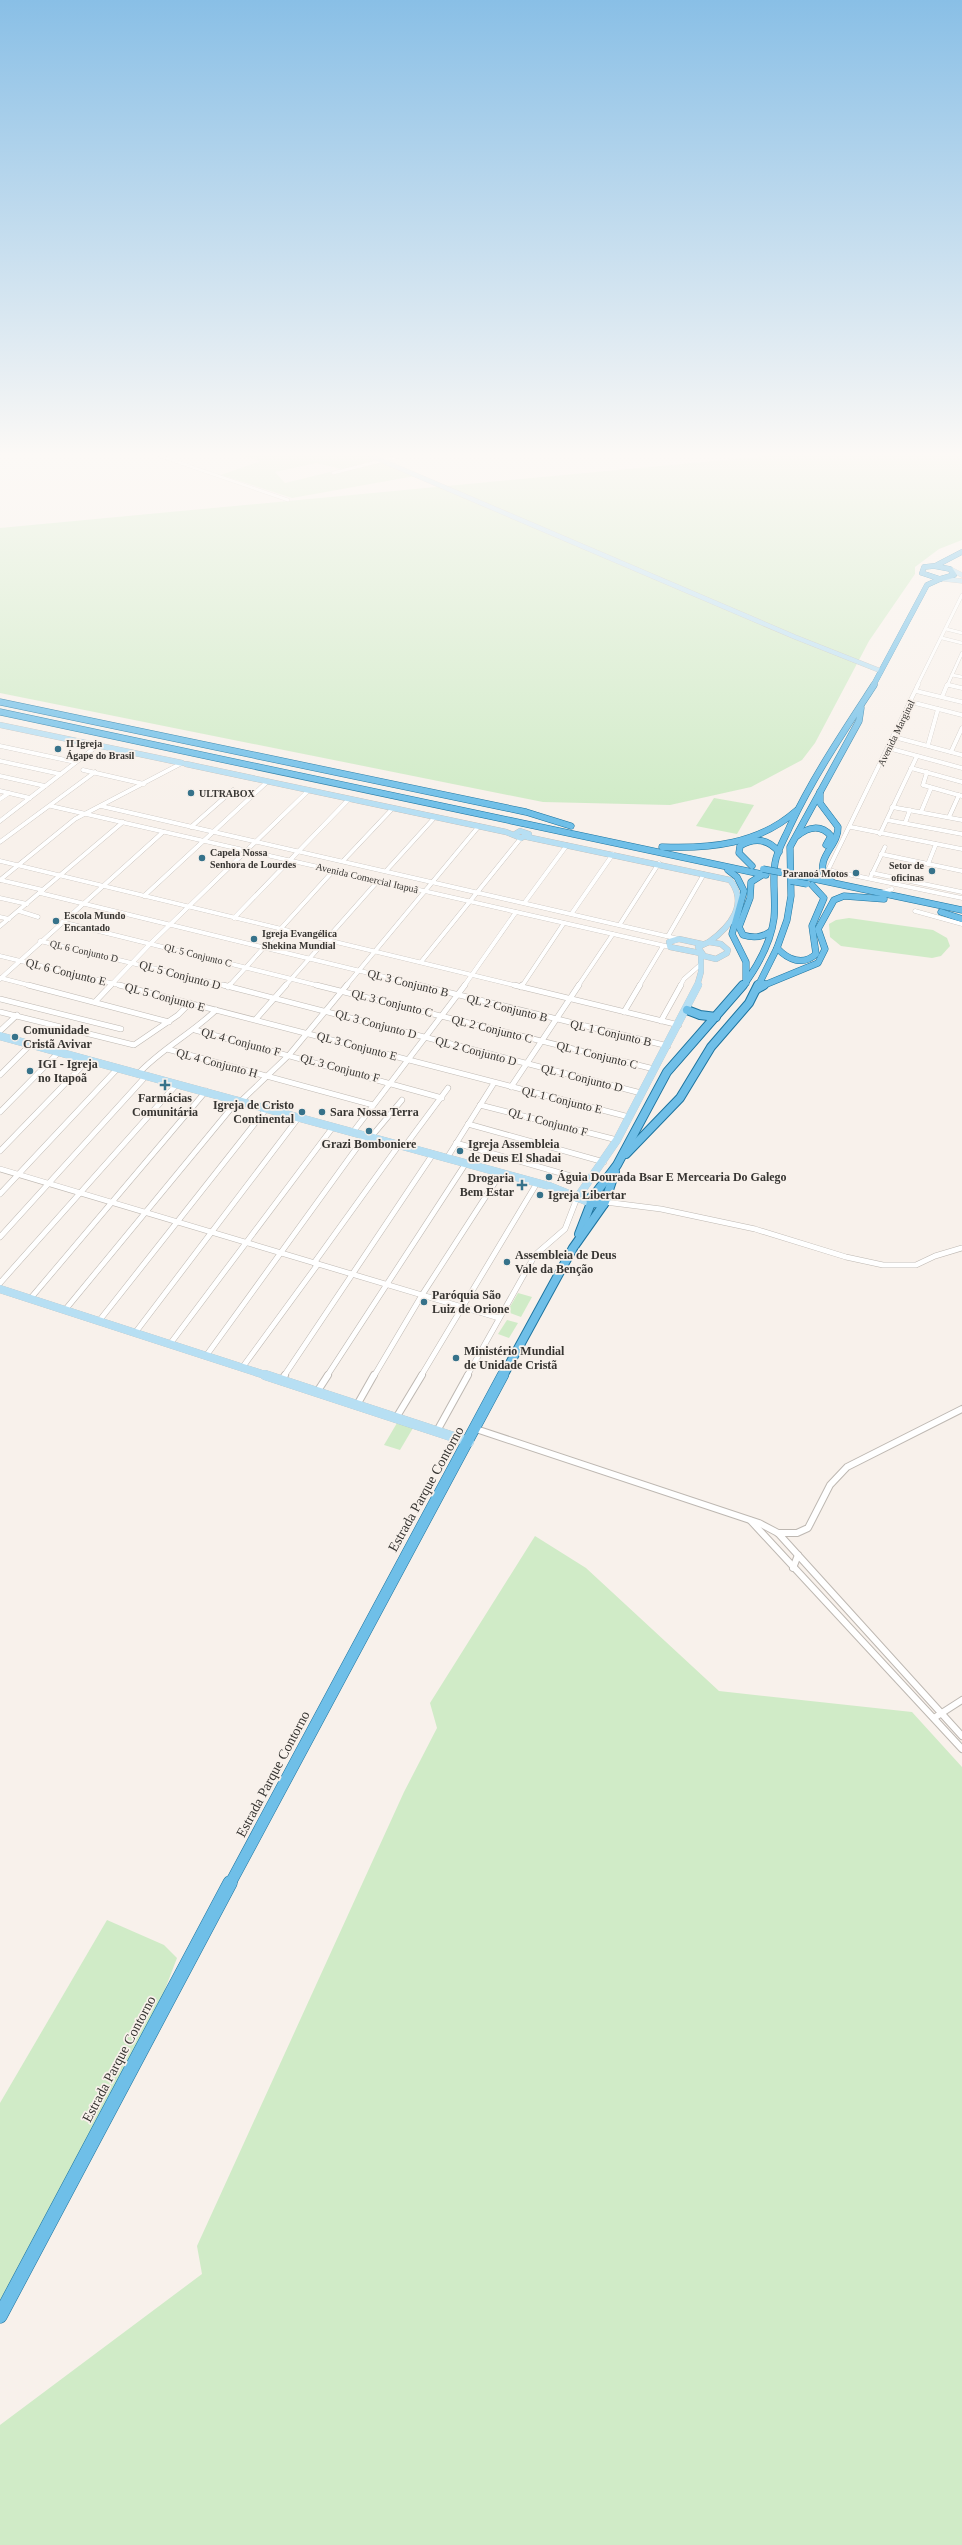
<svg xmlns="http://www.w3.org/2000/svg" width="962" height="2545" font-family="Georgia,serif">
<rect width="100%" height="100%" fill="#f8f1eb"/>
<g fill="#d0ebc7">
<polygon points="242,456 367,456 377,460 342,469 316,463 275,472 285,483 330,472 332,474 381,461 415,476 292,498 221,475 261,461"/>
<polygon points="766,456 962,456 962,540 939,549 915,567 915,574 869,641 815,743 802,760 751,787 670,805 543,802 0,693 0,528"/>
<polygon points="714,798 754,805 737,834 696,826"/>
<polygon points="849,918 933,930 947,938 950,946 941,956 932,958 841,946 830,937 829,924 836,920"/>
<polygon points="518,1293 532,1297 521,1317 507,1312"/>
<polygon points="507,1320 518,1323 509,1338 498,1334"/>
<polygon points="397,1423 413,1428 400,1450 384,1445"/>
<polygon points="535,1536 586,1568 719,1691 912,1712 962,1767 962,2545 0,2545 0,2425 202,2274 197,2246 404,1792 437,1728 430,1703"/>
<polygon points="107,1920 164,1945 177,1958 159,2005 0,2301 0,2103"/>
</g>
<g fill="none" stroke-linecap="round" stroke-linejoin="round">
<defs>
<g id="street-far3">
<polyline points="160,456 288,500"/>
<polyline points="333,473 400,456"/>
<polyline points="946,629 962,633"/>
<polyline points="942,638 962,643"/>
<polyline points="952,675 962,677"/>
<polyline points="947,685 954,686"/>
<polyline points="917,686 962,595"/>
<polyline points="947,686 962,653"/>
</g>
<g id="street-far2">
<polyline points="918,685 828,870 962,898"/>
<polyline points="949,685 962,688"/>
<polyline points="916,691 962,702"/>
<polyline points="942,697 947,685"/>
<polyline points="911,702 962,715"/>
<polyline points="894,737 962,755"/>
<polyline points="928,745 938,709"/>
<polyline points="0,746 75,762"/>
<polyline points="888,748 962,768"/>
<polyline points="951,752 962,728"/>
<polyline points="0,761 60,774"/>
<polyline points="911,768 962,782"/>
<polyline points="83,770 144,784"/>
<polyline points="927,772 923,785 962,796"/>
<polyline points="0,776 45,786"/>
<polyline points="0,791 30,798"/>
<polyline points="0,799 9,793"/>
<polyline points="51,806 670,947"/>
<polyline points="101,806 679,939"/>
<polyline points="892,807 962,820"/>
<polyline points="921,812 931,788"/>
<polyline points="949,817 959,795"/>
<polyline points="887,820 962,834"/>
<polyline points="0,821 97,746"/>
<polyline points="905,823 910,810"/>
<polyline points="191,827 233,790"/>
<polyline points="851,827 962,849"/>
<polyline points="880,834 917,756"/>
<polyline points="0,842 95,772"/>
<polyline points="881,854 962,871"/>
<polyline points="0,861 518,986"/>
<polyline points="343,861 393,808"/>
<polyline points="928,864 936,844"/>
<polyline points="386,871 435,817"/>
<polyline points="872,873 962,892"/>
<polyline points="871,876 885,847"/>
<polyline points="0,880 75,819 182,763"/>
<polyline points="0,880 43,890"/>
<polyline points="40,893 422,986"/>
<polyline points="881,893 892,889"/>
<polyline points="144,896 267,782"/>
<polyline points="0,898 27,904"/>
<polyline points="525,902 567,845"/>
<polyline points="19,911 38,917"/>
<polyline points="915,911 962,924"/>
<polyline points="572,913 613,854"/>
<polyline points="0,917 9,919"/>
<polyline points="234,918 349,799"/>
<polyline points="62,922 320,986"/>
<polyline points="620,924 659,863"/>
<polyline points="0,926 123,822"/>
<polyline points="668,936 704,874"/>
<polyline points="40,941 227,986"/>
<polyline points="0,956 123,986"/>
<polyline points="421,962 521,838"/>
<polyline points="1,978 32,986"/>
<polyline points="0,979 163,832"/>
<polyline points="110,986 151,943 309,790"/>
<polyline points="229,986 333,871"/>
<polyline points="285,986 378,881"/>
<polyline points="346,986 479,826"/>
<polyline points="464,986 516,912"/>
<polyline points="522,986 564,923"/>
<polyline points="578,986 613,934"/>
<polyline points="639,986 663,946"/>
<polyline points="680,986 684,979 700,965"/>
</g>
<g id="street-far1">
<polyline points="28,985 169,1022"/>
<polyline points="119,985 629,1117"/>
<polyline points="223,985 641,1093"/>
<polyline points="316,985 654,1069"/>
<polyline points="418,985 668,1046"/>
<polyline points="514,985 679,1025"/>
<polyline points="228,987 230,985"/>
<polyline points="521,987 522,985"/>
<polyline points="0,999 121,1029"/>
<polyline points="95,1002 111,985"/>
<polyline points="0,1012 134,1045 178,1015 190,1003"/>
<polyline points="624,1012 640,985"/>
<polyline points="256,1019 286,985"/>
<polyline points="661,1021 681,985"/>
<polyline points="195,1030 442,1098"/>
<polyline points="0,1031 17,1015"/>
<polyline points="167,1049 373,1105"/>
<path d="M 138,1074 C 161,1049 191,1034 216,1010"/>
<polyline points="0,1075 31,1044"/>
<polyline points="511,1087 579,985"/>
<polyline points="241,1101 289,1055 347,985"/>
<polyline points="480,1105 617,1140"/>
<polyline points="0,1112 59,1052"/>
<polyline points="468,1124 604,1162"/>
<polyline points="353,1132 465,985"/>
<polyline points="371,1137 402,1100"/>
<polyline points="456,1143 588,1181"/>
<polyline points="405,1146 448,1088"/>
<polyline points="0,1151 88,1060"/>
<polyline points="447,1158 494,1083"/>
<polyline points="0,1169 499,1318"/>
<polyline points="0,1194 118,1068"/>
<polyline points="605,1202 661,1209 755,1229 846,1257 883,1265 916,1265 935,1256 962,1248"/>
<polyline points="0,1237 146,1076"/>
<polyline points="314,1263 399,1145"/>
<polyline points="0,1283 177,1084"/>
<polyline points="30,1299 206,1091"/>
<polyline points="65,1310 238,1100"/>
<polyline points="99,1321 267,1108"/>
<polyline points="135,1333 299,1117"/>
<polyline points="170,1344 333,1127"/>
<polyline points="206,1356 366,1135"/>
<polyline points="242,1368 318,1264"/>
<polyline points="284,1376 433,1154"/>
<polyline points="327,1376 466,1163"/>
<polyline points="374,1376 422,1295 501,1173"/>
<polyline points="421,1376 537,1183"/>
<polyline points="467,1376 535,1255 565,1229 577,1198"/>
</g>
<g id="street">
<polyline points="281,1381 285,1375"/>
<polyline points="317,1392 328,1375"/>
<polyline points="357,1405 374,1375"/>
<polyline points="396,1418 422,1375"/>
<polyline points="476,1429 759,1523 778,1533 962,1736"/>
<polyline points="437,1431 468,1375"/>
<polyline points="751,1521 962,1749"/>
<polyline points="778,1533 797,1533 808,1528 830,1485 847,1467 962,1409"/>
<polyline points="793,1568 798,1555"/>
<polyline points="934,1718 962,1700"/>
</g>
<g id="secondary-far3">
<polyline points="371,456 795,637 881,671"/>
<polyline points="952,570 962,575"/>
<polyline points="944,579 962,581"/>
</g>
<g id="secondary-far2">
<polyline points="0,725 182,763"/>
<polyline points="186,764 506,832 521,838 529,834 520,831 515,834"/>
<path d="M 527,837 L 730,880 C 749,904 730,927 709,942"/>
<polygon points="709,942 721,944 728,950 727,953 716,959 704,956 698,947"/>
<polyline points="700,953 670,947 669,942 679,939 702,944"/>
<polyline points="697,986 701,972 701,955"/>
</g>
<g id="secondary-far1">
<polyline points="0,1036 549,1186 591,1203"/>
<polyline points="577,1198 617,1140 698,985"/>
<polyline points="0,1289 268,1376"/>
</g>
<polyline id="secondary" points="265,1375 469,1442"/>
<g id="primary-far4">
<polyline points="937,565 962,552"/>
<polygon points="934,566 950,569 954,575 940,579 922,573 924,567"/>
<polyline points="873,686 927,585 940,579"/>
</g>
<g id="primary-far3">
<polyline points="0,702 526,812 571,826"/>
<polyline points="0,712 766,875"/>
<path d="M 820,792 L 820,803 L 838,827 C 839,845 815,858 825,876 L 832,882"/>
<path d="M 797,836 C 808,827 821,824 831,836 L 826,845"/>
<path d="M 662,847 C 710,849 759,844 796,811"/>
<path d="M 752,866 L 739,853 L 740,846 C 755,837 768,839 779,852"/>
<polyline points="728,870 737,877 744,891 732,934 746,962 746,983"/>
<path d="M 762,875 L 751,882 L 750,898 L 739,927 L 743,935 C 753,938 761,938 770,932"/>
<polyline points="805,877 962,910"/>
<polyline points="941,912 962,919"/>
<path d="M 777,948 C 788,960 803,966 816,954 L 812,926 L 824,898 L 812,885"/>
<path d="M 743,986 C 757,967 771,942 774,918 C 776,900 772,881 775,863 C 777,850 785,838 790,826 C 813,777 844,731 874,685"/>
<polyline points="758,986 777,948 787,920 791,896 790,847 859,721 861,708"/>
<polyline points="762,986 818,963 825,949 818,929 834,900 844,896 884,899"/>
</g>
<g id="primary-far2">
<polyline points="757,989 764,985"/>
<polyline points="687,1010 700,1015 716,1017"/>
<polyline points="626,1154 680,1098 711,1047 749,1003 758,985"/>
<polyline points="595,1194 617,1165 667,1072 743,985"/>
<polygon points="595,1194 606,1199 604,1204 591,1203 590,1198"/>
<polyline points="606,1199 615,1172"/>
<polyline points="579,1234 591,1203"/>
<polyline points="503,1376 573,1248 604,1204"/>
</g>
<polyline id="primary-far1" points="230,1884 503,1375"/>
<polyline id="primary" points="0,2316 230,1883"/>
</defs>
<use href="#street-far3" stroke="#beb8b2" stroke-width="3.5"/>
<use href="#street-far2" stroke="#beb8b2" stroke-width="4.5"/>
<use href="#street-far1" stroke="#beb8b2" stroke-width="6"/>
<use href="#street" stroke="#beb8b2" stroke-width="8"/>
<use href="#secondary-far3" stroke="#beb8b2" stroke-width="5"/>
<use href="#secondary-far2" stroke="#beb8b2" stroke-width="6"/>
<use href="#secondary-far1" stroke="#beb8b2" stroke-width="8"/>
<use href="#secondary" stroke="#beb8b2" stroke-width="10"/>
<use href="#primary-far4" stroke="#1d739e" stroke-width="5.5"/>
<use href="#primary-far3" stroke="#1d739e" stroke-width="7"/>
<use href="#primary-far2" stroke="#1d739e" stroke-width="10"/>
<use href="#primary-far1" stroke="#1d739e" stroke-width="12"/>
<use href="#primary" stroke="#1d739e" stroke-width="15"/>
<use href="#street-far3" stroke="#fff" stroke-width="3"/>
<use href="#street-far2" stroke="#fff" stroke-width="4"/>
<use href="#street-far1" stroke="#fff" stroke-width="5"/>
<use href="#street" stroke="#fff" stroke-width="6"/>
<use href="#secondary-far3" stroke="#b7dff3" stroke-width="4.5"/>
<use href="#secondary-far2" stroke="#b7dff3" stroke-width="5.5"/>
<use href="#secondary-far1" stroke="#b7dff3" stroke-width="8"/>
<use href="#secondary" stroke="#b7dff3" stroke-width="10"/>
<use href="#primary-far4" stroke="#6fbfe8" stroke-width="5"/>
<use href="#primary-far3" stroke="#6fbfe8" stroke-width="6"/>
<use href="#primary-far2" stroke="#6fbfe8" stroke-width="8"/>
<use href="#primary-far1" stroke="#6fbfe8" stroke-width="11"/>
<use href="#primary" stroke="#6fbfe8" stroke-width="14"/>
<defs>
<g id="primary-bridge">
<polyline points="763,869 805,877"/>
<polyline points="791,881 807,884"/>
</g>
</defs>
<use href="#primary-bridge" stroke="#1d739e" stroke-width="7" stroke-linecap="butt"/>
<use href="#primary-bridge" stroke="#6fbfe8" stroke-width="6"/>
</g>
<linearGradient id="sky" x2="0" y2="1"><stop stop-color="#89bfe6"/><stop offset="0.56" stop-color="#fcf9f6"/><stop offset="1" stop-color="#fcf9f6" stop-opacity="0"/></linearGradient>
<rect width="962" height="812" fill="url(#sky)"/>
<g fill="#36728a" stroke="#f8f1eb" stroke-width="1.5">
<circle cx="58" cy="749" r="4"/>
<circle cx="191" cy="793" r="4"/>
<circle cx="202" cy="858" r="4"/>
<circle cx="932" cy="871" r="4"/>
<circle cx="856" cy="873" r="4"/>
<circle cx="56" cy="921" r="4"/>
<circle cx="254" cy="939" r="4"/>
<circle cx="15" cy="1037" r="4"/>
<circle cx="30" cy="1071" r="4"/>
<path d="M163 1079h4v4h4v4h-4v4h-4v-4h-4v-4h4z"/>
<circle cx="302" cy="1112" r="4"/>
<circle cx="322" cy="1112" r="4"/>
<circle cx="369" cy="1131" r="4"/>
<circle cx="460" cy="1151" r="4"/>
<circle cx="549" cy="1177" r="4"/>
<path d="M520 1179h4v4h4v4h-4v4h-4v-4h-4v-4h4z"/>
<circle cx="540" cy="1195" r="4"/>
<circle cx="507" cy="1262" r="4"/>
<circle cx="424" cy="1302" r="4"/>
<circle cx="456" cy="1358" r="4"/>
</g>
<g text-anchor="middle" dominant-baseline="central" stroke-width="3.5" stroke-linejoin="round" paint-order="stroke">
<g font-size="10" fill="#373532" stroke="#f8f1eb">
<text transform="translate(896 733) rotate(-64)">Avenida Marginal</text>
<text transform="translate(367 878) rotate(13)">Avenida Comercial Itapuã</text>
<text transform="translate(84 951) rotate(13)">QL 6 Conjunto D</text>
<text transform="translate(198 955) rotate(14)">QL 5 Conjunto C</text>
</g>
<g font-size="10" font-weight="bold" fill="#373532" stroke="#f8f1eb" text-anchor="start">
<text x="66" y="743">II Igreja<tspan x="66" dy="12">Ágape do Brasil</tspan></text>
<text x="199" y="793">ULTRABOX</text>
<text x="210" y="852">Capela Nossa<tspan x="210" dy="12">Senhora de Lourdes</tspan></text>
<text x="924" y="865" text-anchor="end">Setor de<tspan x="924" dy="12">oficinas</tspan></text>
<text x="848" y="873" text-anchor="end">Paranoá Motos</text>
<text x="64" y="915">Escola Mundo<tspan x="64" dy="12">Encantado</tspan></text>
<text x="262" y="933">Igreja Evangélica<tspan x="262" dy="12">Shekina Mundial</tspan></text>
</g>
<g font-size="12" fill="#373532" stroke="#f8f1eb">
<text transform="translate(66 972) rotate(14)">QL 6 Conjunto E</text>
<text transform="translate(180 975) rotate(15)">QL 5 Conjunto D</text>
<text transform="translate(408 983) rotate(14)">QL 3 Conjunto B</text>
<text transform="translate(165 997) rotate(15)">QL 5 Conjunto E</text>
<text transform="translate(392 1003) rotate(14)">QL 3 Conjunto C</text>
<text transform="translate(507 1008) rotate(14)">QL 2 Conjunto B</text>
<text transform="translate(376 1024) rotate(15)">QL 3 Conjunto D</text>
<text transform="translate(492 1029) rotate(14)">QL 2 Conjunto C</text>
<text transform="translate(611 1033) rotate(13)">QL 1 Conjunto B</text>
<text transform="translate(241 1042) rotate(15)">QL 4 Conjunto F</text>
<text transform="translate(357 1046) rotate(15)">QL 3 Conjunto E</text>
<text transform="translate(476 1051) rotate(15)">QL 2 Conjunto D</text>
<text transform="translate(597 1055) rotate(14)">QL 1 Conjunto C</text>
<text transform="translate(217 1063) rotate(15)">QL 4 Conjunto H</text>
<text transform="translate(340 1068) rotate(15)">QL 3 Conjunto F</text>
<text transform="translate(582 1078) rotate(14)">QL 1 Conjunto D</text>
<text transform="translate(562 1100) rotate(14)">QL 1 Conjunto E</text>
<text transform="translate(548 1122) rotate(15)">QL 1 Conjunto F</text>
</g>
<g font-size="12" font-weight="bold" fill="#373532" stroke="#f8f1eb" text-anchor="start">
<text x="23" y="1030">Comunidade<tspan x="23" dy="14">Cristã Avivar</tspan></text>
<text x="38" y="1064">IGI - Igreja<tspan x="38" dy="14">no Itapoã</tspan></text>
<text x="165" y="1098" text-anchor="middle">Farmácias<tspan x="165" dy="14">Comunitária</tspan></text>
<text x="294" y="1105" text-anchor="end">Igreja de Cristo<tspan x="294" dy="14">Continental</tspan></text>
<text x="330" y="1112">Sara Nossa Terra</text>
<text x="369" y="1144" text-anchor="middle">Grazi Bomboniere</text>
<text x="468" y="1144">Igreja Assembleia<tspan x="468" dy="14">de Deus El Shadai</tspan></text>
<text x="557" y="1177">Águia Dourada Bsar E Mercearia Do Galego</text>
<text x="514" y="1178" text-anchor="end">Drogaria<tspan x="514" dy="14">Bem Estar</tspan></text>
<text x="548" y="1195">Igreja Libertar</text>
<text x="515" y="1255">Assembleia de Deus<tspan x="515" dy="14">Vale da Benção</tspan></text>
<text x="432" y="1295">Paróquia São<tspan x="432" dy="14">Luiz de Orione</tspan></text>
<text x="464" y="1351">Ministério Mundial<tspan x="464" dy="14">de Unidade Cristã</tspan></text>
</g>
<g font-size="14" fill="#373532" stroke="#f8f1eb">
<text transform="translate(426 1489) rotate(-61)">Estrada Parque Contorno</text>
<text transform="translate(273 1774) rotate(-62)">Estrada Parque Contorno</text>
<text transform="translate(119 2059) rotate(-62)">Estrada Parque Contorno</text>
</g>
</g>
</svg>
